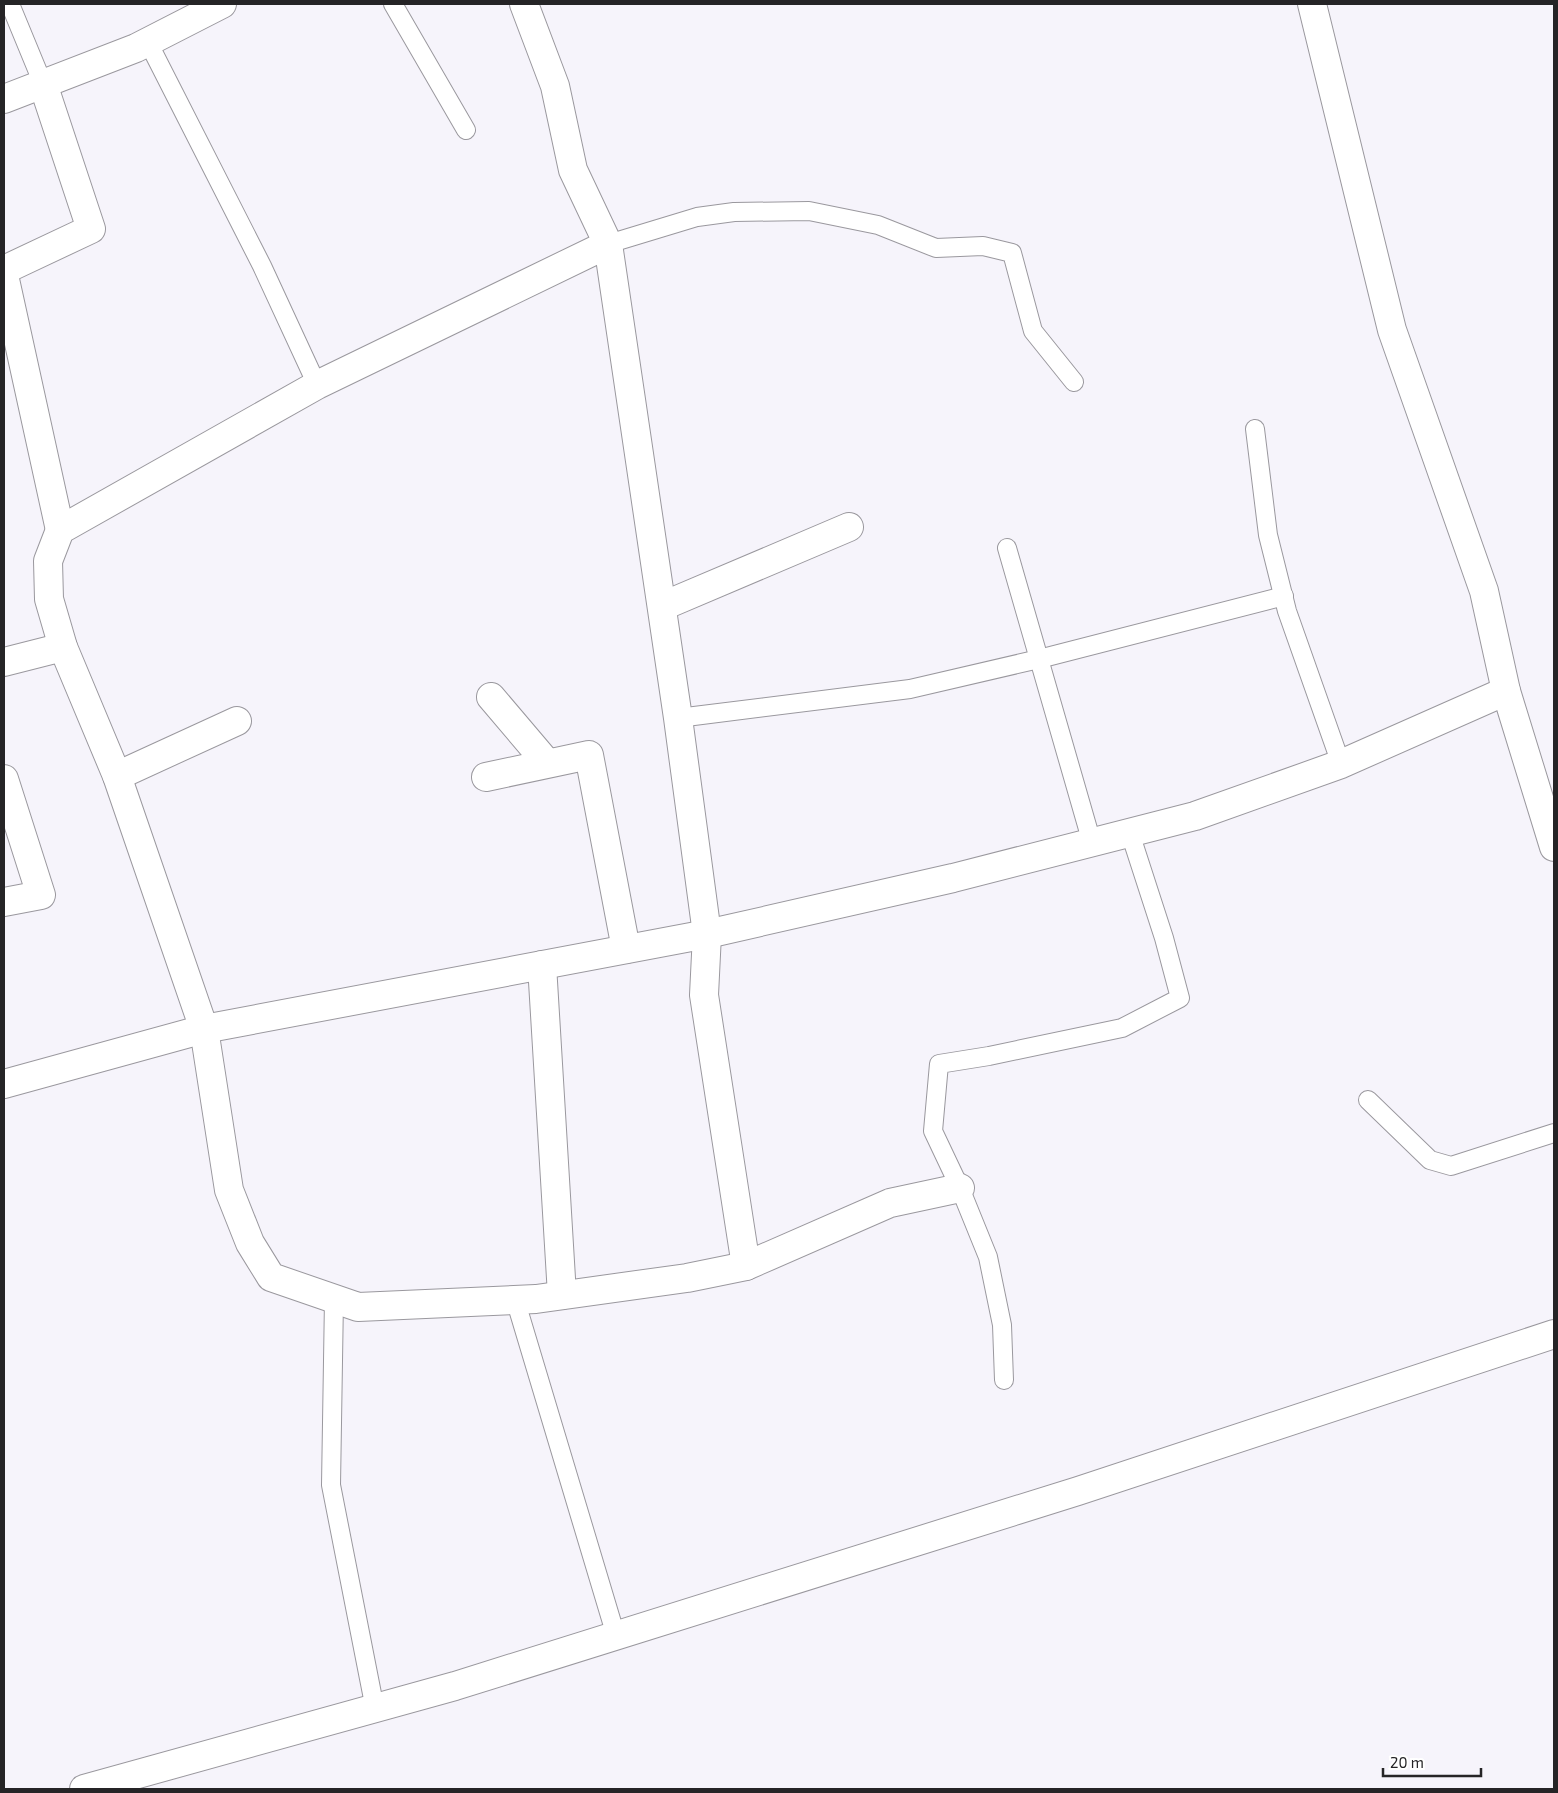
<svg xmlns="http://www.w3.org/2000/svg" width="1558" height="1793" font-family="'Exo 2',sans-serif">
<rect width="100%" height="100%" fill="#f6f4fb"/>
<g fill="none" stroke-linecap="round" stroke-linejoin="round">
<defs>
<g id="service">
<polyline points="10,4 43,84"/>
<polyline points="393,4 466,130"/>
<polyline points="148,42 262,266 317,385"/>
<polyline points="608,244 697,217 734,212 809,211 878,225 936,248 983,246 1012,253 1033,331 1074,382"/>
<polyline points="1255,429 1268,535 1287,611 1341,764"/>
<polyline points="1007,548 1092,843"/>
<polyline points="678,718 910,689 1039,659 1284,596"/>
<polyline points="1368,1100 1430,1160 1451,1166 1554,1133"/>
<polyline points="334,1299 331,1485 375,1709"/>
<polyline points="515,1299 616,1636"/>
<polyline points="1004,1380 1002,1325 988,1257 960,1188 933,1131 939,1064 989,1056 1122,1028 1180,998 1164,938 1130,833"/>
</g>
<g id="minor">
<polyline points="524,4 555,86 573,170 608,244 678,718 707,934 704,995 746,1266"/>
<polyline points="1312,4 1392,330 1484,591 1506,691 1554,847"/>
<polyline points="4,99 136,48 222,4"/>
<polyline points="608,244 317,385 60,530 48,561 49,599 63,647 117,776 204,1029 229,1190 250,1243 271,1277 358,1307 536,1299 687,1278 746,1266 890,1203 960,1188"/>
<polyline points="4,270 91,229 43,84"/>
<polyline points="4,275 60,530"/>
<polyline points="663,606 849,527"/>
<polyline points="4,662 63,647"/>
<polyline points="491,697 547,763"/>
<polyline points="117,776 237,721"/>
<polyline points="486,777 589,755 626,949"/>
<polyline points="4,779 41,895 4,902"/>
<polyline points="542,965 562,1295"/>
<polyline points="4,1084 204,1029 707,934 953,878 1195,816 1341,764 1506,691"/>
<polyline points="84,1789 455,1686 1078,1491 1554,1334"/>
</g>
</defs>
<use href="#service" stroke="#9a989e" stroke-width="20"/>
<use href="#minor" stroke="#9a989e" stroke-width="30"/>
<use href="#service" stroke="#fff" stroke-width="18"/>
<use href="#minor" stroke="#fff" stroke-width="28"/>
</g>
<rect width="1558" height="1793" fill="none" stroke="#252426" stroke-width="10"/>
<path d="M1383 1768v8h98v-8" fill="none" stroke="#252426" stroke-width="2.5"/>
<text x="1390" y="1768" font-size="15" fill="#252426" stroke="#ffffff" stroke-width="4" paint-order="stroke">20 m</text>
</svg>
